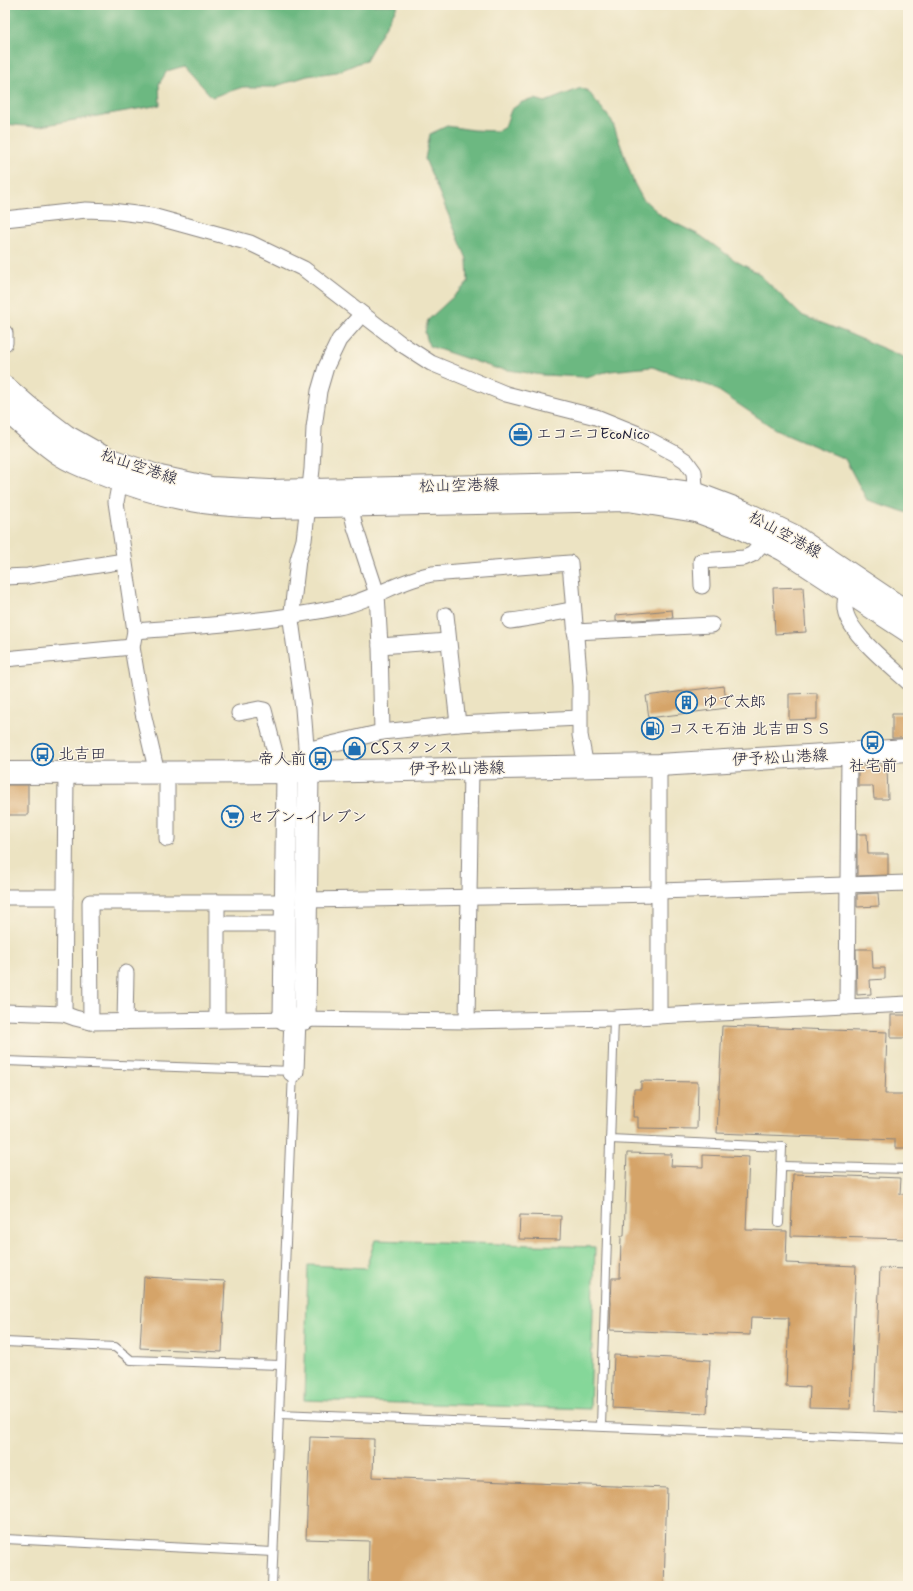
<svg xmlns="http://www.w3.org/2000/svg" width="913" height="1591" font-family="Mynerve,'Klee One',sans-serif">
<rect width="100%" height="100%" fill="#fcf5e5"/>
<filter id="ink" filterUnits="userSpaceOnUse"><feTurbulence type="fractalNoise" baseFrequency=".025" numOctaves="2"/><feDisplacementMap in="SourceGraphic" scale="8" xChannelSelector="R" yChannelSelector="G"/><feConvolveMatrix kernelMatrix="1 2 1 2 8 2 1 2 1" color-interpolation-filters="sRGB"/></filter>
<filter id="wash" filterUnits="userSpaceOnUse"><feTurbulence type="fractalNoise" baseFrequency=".012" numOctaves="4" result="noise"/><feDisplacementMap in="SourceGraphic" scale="16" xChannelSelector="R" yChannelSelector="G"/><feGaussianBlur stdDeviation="0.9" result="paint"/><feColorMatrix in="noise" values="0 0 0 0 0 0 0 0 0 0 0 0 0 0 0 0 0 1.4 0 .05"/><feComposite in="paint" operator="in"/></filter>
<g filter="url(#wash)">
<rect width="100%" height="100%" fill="#ece3c2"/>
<polygon fill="#85d799" stroke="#547c6a" points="375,1240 595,1247 590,1409 304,1400 308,1265 366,1268"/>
<g fill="#6cb881" stroke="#476d5e">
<polygon points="5,5 398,5 366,60 337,72 307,76 273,87 243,87 212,97 184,66 167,71 159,84 160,105 35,127 5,124"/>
<polygon points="581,88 588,91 612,121 634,183 642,198 663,217 701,236 736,261 758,273 801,315 845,332 908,359 908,513 867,500 845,459 775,429 713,387 652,367 610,371 585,377 542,375 495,368 429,346 425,332 428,320 468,283 467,259 425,159 430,134 447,126 473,130 497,131 505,127 511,110 522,102 535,99 545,102"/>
</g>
<g id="blocks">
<g fill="#d5a469">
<polygon points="803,587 806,632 775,634 773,588"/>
<polygon points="672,610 673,618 616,621 616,615"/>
<polygon points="724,686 727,708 649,718 646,696"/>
<polygon points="817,693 817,719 789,720 789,694"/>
<rect x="892" y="714" width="16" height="24"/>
<polygon points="858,766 887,766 888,799 874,799 873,786 858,786"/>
<rect x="5" y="785" width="23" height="30"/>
<polygon points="857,834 867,834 868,854 888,854 888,875 857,876"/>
<polygon points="878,893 879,906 857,907 857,894"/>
<polygon points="856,949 872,949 873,968 885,968 885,979 870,980 871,994 857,995"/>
<rect x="891" y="1015" width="17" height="23"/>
<polygon points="722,1026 887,1032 885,1094 908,1094 908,1148 895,1148 895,1140 717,1133"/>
<polygon points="641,1081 698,1082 697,1129 638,1128 638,1117 633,1117 634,1089 641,1089"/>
<polygon points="627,1153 672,1154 671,1166 703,1167 703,1155 749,1157 746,1230 787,1231 786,1263 856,1266 850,1409 809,1408 810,1387 786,1386 789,1318 751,1317 750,1335 610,1330 612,1278 620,1278 621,1236 624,1236"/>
<polygon points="793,1174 901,1178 900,1194 908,1194 908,1239 791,1236"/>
<polygon points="520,1215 561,1216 560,1240 519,1239"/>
<polygon points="880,1268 908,1269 908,1413 874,1411"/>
<polygon points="144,1277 225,1281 222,1352 140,1348"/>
<polygon points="614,1355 710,1360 707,1413 612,1408"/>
<polygon points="310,1437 374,1439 373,1477 667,1488 664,1586 368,1586 369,1541 306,1539"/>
</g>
</g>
</g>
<g filter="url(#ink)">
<use href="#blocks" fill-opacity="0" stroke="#87827e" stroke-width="1"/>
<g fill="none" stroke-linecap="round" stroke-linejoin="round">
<defs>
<g id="lane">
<polyline points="5,1061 293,1071 272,1586"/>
<polyline points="610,1139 782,1147 779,1223"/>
<polyline points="781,1166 908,1169"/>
<polyline points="5,1342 115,1347 131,1360 281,1365"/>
<polyline points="279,1414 908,1439"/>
<polyline points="601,1426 614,1018"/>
<polyline points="5,1539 273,1552"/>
</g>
<g id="street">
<polyline points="5,219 86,210 111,211 152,216 250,243 304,269 400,343 431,363 506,394 596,417 638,434 674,453 686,461 694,472 696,503"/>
<polyline points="5,333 5,343"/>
<polyline points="120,481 116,502 135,631 132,647 143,713 157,773"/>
<polyline points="350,505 355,527 377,594 380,646 382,732"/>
<polyline points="5,577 28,576 124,561"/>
<polyline points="702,586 701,561 744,558 753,554 765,540"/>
<path d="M 849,592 C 847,595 845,600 845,604 C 842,629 891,666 908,682"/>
<polyline points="446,615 458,724"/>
<path d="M 510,621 C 531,619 551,613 573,610"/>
<path d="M 135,631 C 203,626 273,621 340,607 C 372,600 400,580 432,574 L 570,563 L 580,686 L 580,735 L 586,767"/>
<polyline points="575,632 712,625"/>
<polyline points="380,646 448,641"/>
<polyline points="5,659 132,647"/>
<polyline points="239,713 259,709 264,710 280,772"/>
<polyline points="306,750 382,732 458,724 579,718"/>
<polyline points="659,765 659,1016"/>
<polyline points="308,772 303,708 291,620 298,560 304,540 312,469 314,428 319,391 326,367 339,340 362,314"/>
<polyline points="167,773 167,839"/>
<polyline points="659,891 908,883"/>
<polyline points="5,897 65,897"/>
<polyline points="307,900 659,894"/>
<polyline points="217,924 285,924"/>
<polyline points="847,1007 849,754"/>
<polyline points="5,1012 64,1014 75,1018 91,1022 295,1019 467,1021 614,1018 908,1004"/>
<polyline points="64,1014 66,773"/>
<polyline points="217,1020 217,902"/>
<polyline points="467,1021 471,769"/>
<polyline points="91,1022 90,902 285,902"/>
<polyline points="125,1022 126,973"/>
</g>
<g id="secondary">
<polyline points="284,1019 287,772"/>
<polyline points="305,1019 308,772"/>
<polyline points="293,1071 295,1019"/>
</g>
<g id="primary">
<polyline points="5,387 28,407 66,436 105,458 160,477 211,488 270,491 618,483 697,494 742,511 792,535 908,613"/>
<path d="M 5,409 C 23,424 41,442 61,455 C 73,463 87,468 100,473 C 157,497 209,506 271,507 L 628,500 L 696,511 L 739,527 L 784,550 L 908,631"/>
<polyline points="5,773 308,772 659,765 908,750"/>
</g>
</defs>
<use href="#lane" stroke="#87827e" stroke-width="10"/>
<use href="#street" stroke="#87827e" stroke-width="17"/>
<use href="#secondary" stroke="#87827e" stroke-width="23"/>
<use href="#primary" stroke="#87827e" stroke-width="24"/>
<use href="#lane" stroke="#fff" stroke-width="8"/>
<use href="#street" stroke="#fff" stroke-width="15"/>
<use href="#secondary" stroke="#fff" stroke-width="21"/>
<use href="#primary" stroke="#fff" stroke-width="22"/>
</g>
</g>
<defs>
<symbol id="office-ring" viewBox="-11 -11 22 22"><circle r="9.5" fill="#fcf5e5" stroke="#1f6fb2" stroke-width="1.5"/><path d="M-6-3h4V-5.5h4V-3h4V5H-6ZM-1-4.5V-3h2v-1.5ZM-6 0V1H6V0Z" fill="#1f6fb2"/></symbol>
<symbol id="building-ring" viewBox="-11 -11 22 22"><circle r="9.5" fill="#fcf5e5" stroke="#1f6fb2" stroke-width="1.5"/><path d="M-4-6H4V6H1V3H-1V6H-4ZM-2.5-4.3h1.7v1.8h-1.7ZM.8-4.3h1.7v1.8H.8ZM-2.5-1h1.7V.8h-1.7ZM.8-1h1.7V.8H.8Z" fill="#1f6fb2"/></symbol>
<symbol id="fuel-ring" viewBox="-11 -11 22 22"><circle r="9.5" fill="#fcf5e5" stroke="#1f6fb2" stroke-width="1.5"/><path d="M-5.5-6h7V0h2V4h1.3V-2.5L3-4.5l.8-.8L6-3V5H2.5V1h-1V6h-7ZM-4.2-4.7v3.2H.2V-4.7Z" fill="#1f6fb2"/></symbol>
<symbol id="bus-ring" viewBox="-11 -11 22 22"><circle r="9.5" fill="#fcf5e5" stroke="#1f6fb2" stroke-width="1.5"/><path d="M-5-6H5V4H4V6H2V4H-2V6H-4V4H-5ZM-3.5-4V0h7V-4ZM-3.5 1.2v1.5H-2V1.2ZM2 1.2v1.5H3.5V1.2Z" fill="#1f6fb2"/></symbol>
<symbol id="shop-ring" viewBox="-11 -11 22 22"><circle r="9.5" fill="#fcf5e5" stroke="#1f6fb2" stroke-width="1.5"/><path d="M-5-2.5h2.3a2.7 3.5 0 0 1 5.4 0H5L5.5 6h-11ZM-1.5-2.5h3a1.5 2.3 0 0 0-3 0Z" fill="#1f6fb2"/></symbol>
<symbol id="supermarket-ring" viewBox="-11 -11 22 22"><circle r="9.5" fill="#fcf5e5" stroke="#1f6fb2" stroke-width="1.5"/><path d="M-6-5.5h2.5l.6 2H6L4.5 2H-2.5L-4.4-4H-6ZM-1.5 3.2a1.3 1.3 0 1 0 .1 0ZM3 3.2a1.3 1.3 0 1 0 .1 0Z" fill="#1f6fb2"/></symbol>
</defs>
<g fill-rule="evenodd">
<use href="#office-ring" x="508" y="422" width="25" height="25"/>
<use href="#building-ring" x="674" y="690" width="25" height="25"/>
<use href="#fuel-ring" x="640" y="716" width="25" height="25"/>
<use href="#bus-ring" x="860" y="730" width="25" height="25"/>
<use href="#shop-ring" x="342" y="736" width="25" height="25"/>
<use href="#bus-ring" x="30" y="742" width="25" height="25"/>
<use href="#bus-ring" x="308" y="746" width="25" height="25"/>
<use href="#supermarket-ring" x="220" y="804" width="25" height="25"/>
</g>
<g text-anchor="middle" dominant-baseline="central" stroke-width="3" stroke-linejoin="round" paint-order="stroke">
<g font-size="16" fill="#22223b" stroke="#fcf5e5" text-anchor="start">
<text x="536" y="434">エコニコEcoNico</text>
<text x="702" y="702">ゆで太郎</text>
<text x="668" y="729">コスモ石油 北吉田ＳＳ</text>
<text x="370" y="748">CSスタンス</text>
<text x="58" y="754">北吉田</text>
<text x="306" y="759" text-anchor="end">帝人前</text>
<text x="873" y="766" text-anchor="middle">社宅前</text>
<text x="248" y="817">セブン-イレブン</text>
</g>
<g font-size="16" fill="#22223b" stroke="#fcf5e5">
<text transform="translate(139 467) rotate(19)">松山空港線</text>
<text transform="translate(459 486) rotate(-1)">松山空港線</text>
<text transform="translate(785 535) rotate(29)">松山空港線</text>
<text transform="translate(780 758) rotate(-3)">伊予松山港線</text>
<text transform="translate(457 769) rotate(-1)">伊予松山港線</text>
</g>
</g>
<rect width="913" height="1591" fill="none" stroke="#fcf5e5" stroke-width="20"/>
</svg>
